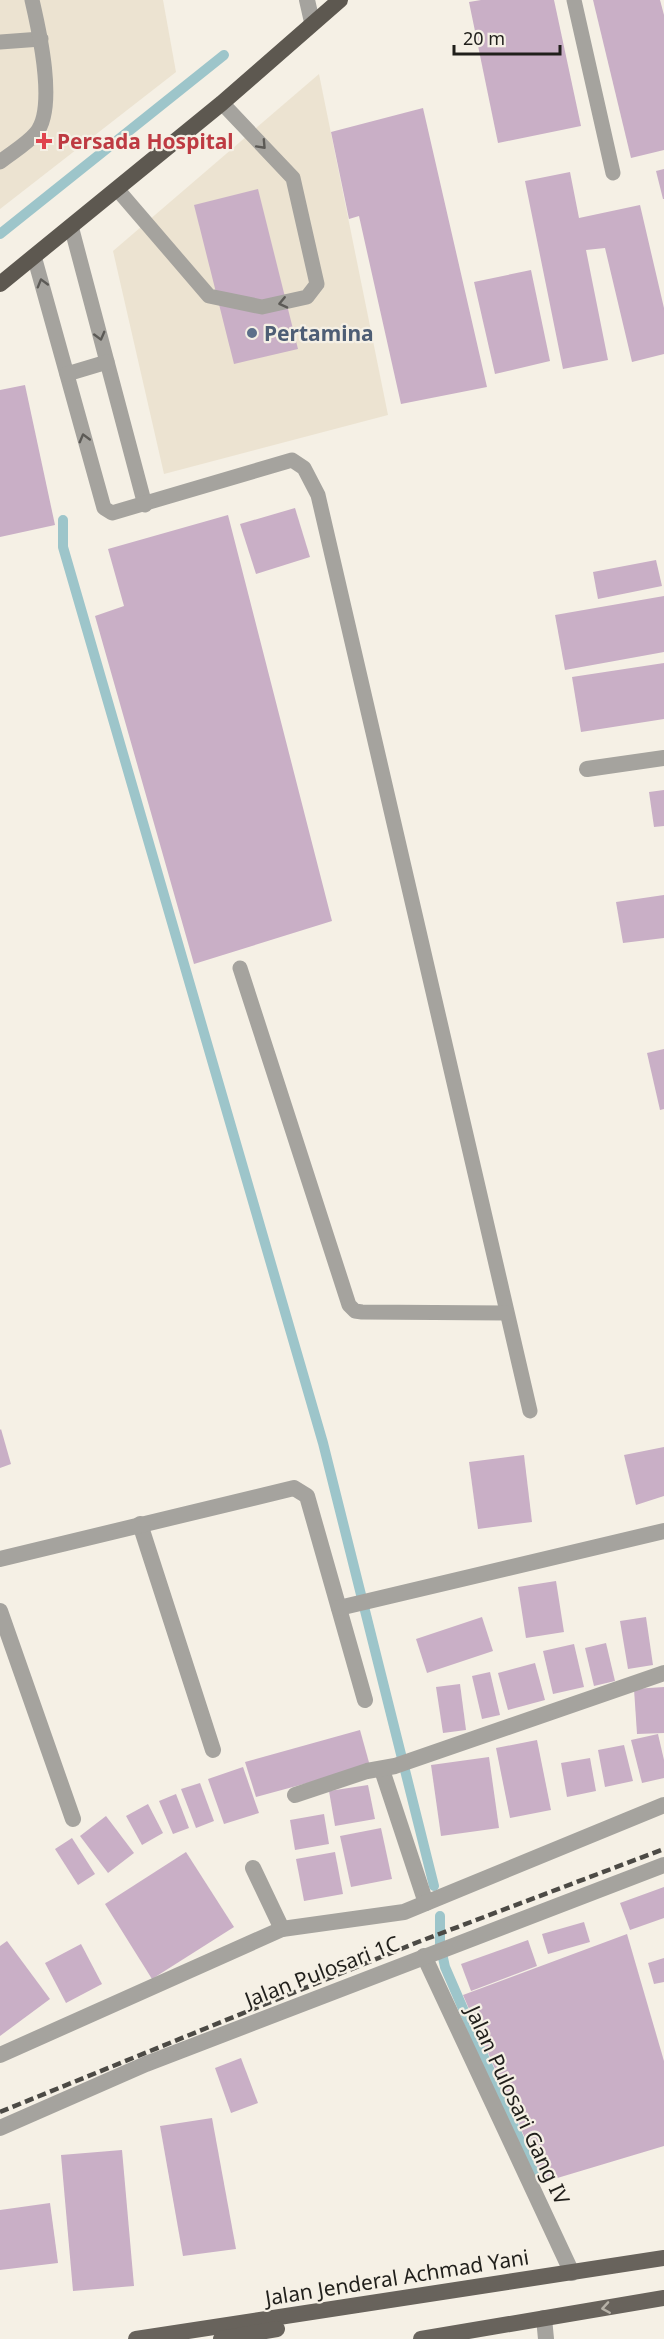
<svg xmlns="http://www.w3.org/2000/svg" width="664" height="2339" font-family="'Noto Sans',sans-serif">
<rect width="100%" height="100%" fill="#f5f0e5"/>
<g fill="#ece3d1">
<polygon points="0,0 163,0 176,72 0,209"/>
<polygon points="319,74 388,415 164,474 113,251"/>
</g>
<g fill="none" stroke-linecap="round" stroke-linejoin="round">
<g stroke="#9dc5ca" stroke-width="10">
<polyline points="0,234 224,55"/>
<polyline points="63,520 63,547 323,1443 434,1886"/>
<polyline points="440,1916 440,1944 445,1967 534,2173"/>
</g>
</g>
<g fill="#c9afc6">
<polygon points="481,0 554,0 581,126 498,143 469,2"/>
<polygon points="593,0 660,0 664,15 664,150 631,158"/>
<polygon points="423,108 487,387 401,404 359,216 349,219 331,132"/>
<polygon points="664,169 664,199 663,199 656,171"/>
<polygon points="570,172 579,218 640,205 664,308 664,354 632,362 605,248 586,250 608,360 563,369 525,181"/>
<polygon points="258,189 298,349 234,364 194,205"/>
<polygon points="531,270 550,361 495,374 474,282"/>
<polygon points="25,385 55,525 0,537 0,390"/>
<polygon points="295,508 310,557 256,574 240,524"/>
<polygon points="228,515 332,921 194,964 95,616 124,606 108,549"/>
<polygon points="656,560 662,586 598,599 593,572"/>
<polygon points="664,596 664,652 565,670 555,615"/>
<polygon points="664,663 664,719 581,732 572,677"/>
<polygon points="664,790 664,826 654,827 649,792"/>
<polygon points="664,895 664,938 623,943 616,902"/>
<polygon points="664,1049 664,1109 660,1110 647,1053"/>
<polygon points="1,1429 11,1464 0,1468 0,1430"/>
<polygon points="664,1447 664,1496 636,1505 624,1455"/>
<polygon points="524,1455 532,1522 478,1529 469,1462"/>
<polygon points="556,1581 564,1632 526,1638 518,1587"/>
<polygon points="482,1617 493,1651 427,1673 416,1639"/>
<polygon points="646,1617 653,1665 628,1669 620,1621"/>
<polygon points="606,1643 615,1681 594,1686 585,1648"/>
<polygon points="574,1644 584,1687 553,1694 543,1651"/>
<polygon points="535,1663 545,1700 508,1710 498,1673"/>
<polygon points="490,1672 500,1715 482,1719 472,1676"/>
<polygon points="460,1684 466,1730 443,1733 436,1687"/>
<polygon points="664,1687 664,1733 637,1734 634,1689"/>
<polygon points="360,1730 370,1766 256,1797 245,1762"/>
<polygon points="658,1734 664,1760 664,1778 642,1783 631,1740"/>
<polygon points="537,1740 551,1810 510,1818 496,1748"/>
<polygon points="624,1745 633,1781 605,1787 598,1750"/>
<polygon points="489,1757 499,1828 441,1836 431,1765"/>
<polygon points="590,1758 596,1791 567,1797 561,1763"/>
<polygon points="243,1767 259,1813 224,1824 208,1779"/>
<polygon points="200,1783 214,1821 196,1828 181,1789"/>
<polygon points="368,1785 375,1819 335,1826 329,1791"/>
<polygon points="176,1794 189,1828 173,1834 159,1801"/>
<polygon points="148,1804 163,1833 142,1845 126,1816"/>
<polygon points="324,1814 329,1844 295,1850 290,1820"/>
<polygon points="106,1816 134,1853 108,1873 80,1836"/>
<polygon points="381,1828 392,1879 351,1887 340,1836"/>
<polygon points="72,1838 95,1874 78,1885 55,1849"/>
<polygon points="186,1852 234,1927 152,1979 105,1904"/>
<polygon points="335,1852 343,1894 304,1901 296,1859"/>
<polygon points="664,1887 664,1918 630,1930 620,1903"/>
<polygon points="584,1922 590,1942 548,1954 542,1934"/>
<polygon points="627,1934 664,2061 664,2146 544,2182 463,1995"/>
<polygon points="528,1940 537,1966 471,1991 461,1964"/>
<polygon points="7,1941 50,1999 0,2036 0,1946"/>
<polygon points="81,1944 102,1984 66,2003 45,1963"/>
<polygon points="664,1958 664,1982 654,1984 648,1963"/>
<polygon points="241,2058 258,2103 231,2113 215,2068"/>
<polygon points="212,2118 236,2249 183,2256 160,2126"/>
<polygon points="122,2150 134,2286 73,2291 61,2155"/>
<polygon points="50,2203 58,2263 0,2270 0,2210"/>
</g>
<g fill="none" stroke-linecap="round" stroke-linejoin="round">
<g stroke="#a5a39e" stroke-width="15">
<polyline points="574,0 613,173"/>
<polyline points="0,42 41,39"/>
<path d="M 0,162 C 11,153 27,144 36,133 C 57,108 39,30 32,0"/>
<polyline points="117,189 209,296 262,307 307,297 317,284 293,178 222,103"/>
<polyline points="71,226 145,505"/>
<polyline points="34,256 104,508 112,513 292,460 304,468 318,495 530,1411"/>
<polyline points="67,374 107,362"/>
<polyline points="240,968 349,1305 355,1311 362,1312 506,1313"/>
</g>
<g stroke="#a5a39e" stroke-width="16">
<polyline points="587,769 664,758"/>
<polyline points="140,1524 213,1750"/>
<polyline points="0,1559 294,1488 307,1496 365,1700"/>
<polyline points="339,1608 664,1531"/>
<polyline points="0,1611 73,1819"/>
<polyline points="382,1770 426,1903"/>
<polyline points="295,1795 367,1771 395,1766 664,1673"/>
<polyline points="253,1868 282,1929"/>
<polyline points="424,1956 572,2273"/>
<polyline points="0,2055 282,1929 404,1912 664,1805"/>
<polyline points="0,2128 146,2064 664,1865"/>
<polyline points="544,2318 546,2339"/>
</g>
<polyline stroke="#a5a39e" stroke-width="16" points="307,0 312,22"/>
<g stroke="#68635c" stroke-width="16">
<polyline points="136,2339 664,2258"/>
<polyline points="221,2339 277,2329"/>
<polyline points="421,2339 664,2298"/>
</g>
<polyline stroke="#5d5850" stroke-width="16" points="0,284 222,103 340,0"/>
<polyline stroke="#4c4a45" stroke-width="4.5" stroke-dasharray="9 4.5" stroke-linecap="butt" points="0,2112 418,1942 664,1849"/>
</g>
<defs><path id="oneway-chevron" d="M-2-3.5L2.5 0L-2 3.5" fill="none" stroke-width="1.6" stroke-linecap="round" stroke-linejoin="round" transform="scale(1.5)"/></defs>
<g stroke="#5c5a56">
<use href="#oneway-chevron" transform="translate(262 145) rotate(47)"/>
<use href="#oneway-chevron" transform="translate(42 283) rotate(-106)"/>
<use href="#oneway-chevron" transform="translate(283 303) rotate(167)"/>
<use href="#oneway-chevron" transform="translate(100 336) rotate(75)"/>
<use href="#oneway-chevron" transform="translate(84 438) rotate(-105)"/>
</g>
<use stroke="#b6b1a7" href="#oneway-chevron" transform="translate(606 2308) rotate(171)"/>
<path fill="#e0444e" stroke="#f5f0e5" stroke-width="2" d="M41 132h6v6h6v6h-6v6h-6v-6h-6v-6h6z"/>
<circle fill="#5c6f8a" stroke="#f5f0e5" stroke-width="2" cx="252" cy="333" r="6"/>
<g text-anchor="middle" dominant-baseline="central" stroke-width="4.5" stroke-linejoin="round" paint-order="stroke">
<g font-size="21" font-weight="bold" fill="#be3a42" stroke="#f5f0e5" text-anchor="start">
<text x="57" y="141">Persada Hospital</text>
</g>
<g font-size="21" font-weight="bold" fill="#4e5e75" stroke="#f5f0e5" text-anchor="start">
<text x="264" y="333">Pertamina</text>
</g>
<g font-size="21" fill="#201f1b" stroke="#f5f0e5">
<text transform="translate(322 1971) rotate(-21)">Jalan Pulosari 1C</text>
<text transform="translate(518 2105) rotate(65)">Jalan Pulosari Gang IV</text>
<text transform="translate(397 2277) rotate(-9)">Jalan Jenderal Achmad Yani</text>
</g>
</g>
<path d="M454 45v9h106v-9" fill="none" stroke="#201f1b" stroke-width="3"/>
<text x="463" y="45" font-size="18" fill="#201f1b" stroke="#f5f0e5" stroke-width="4.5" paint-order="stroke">20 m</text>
</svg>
